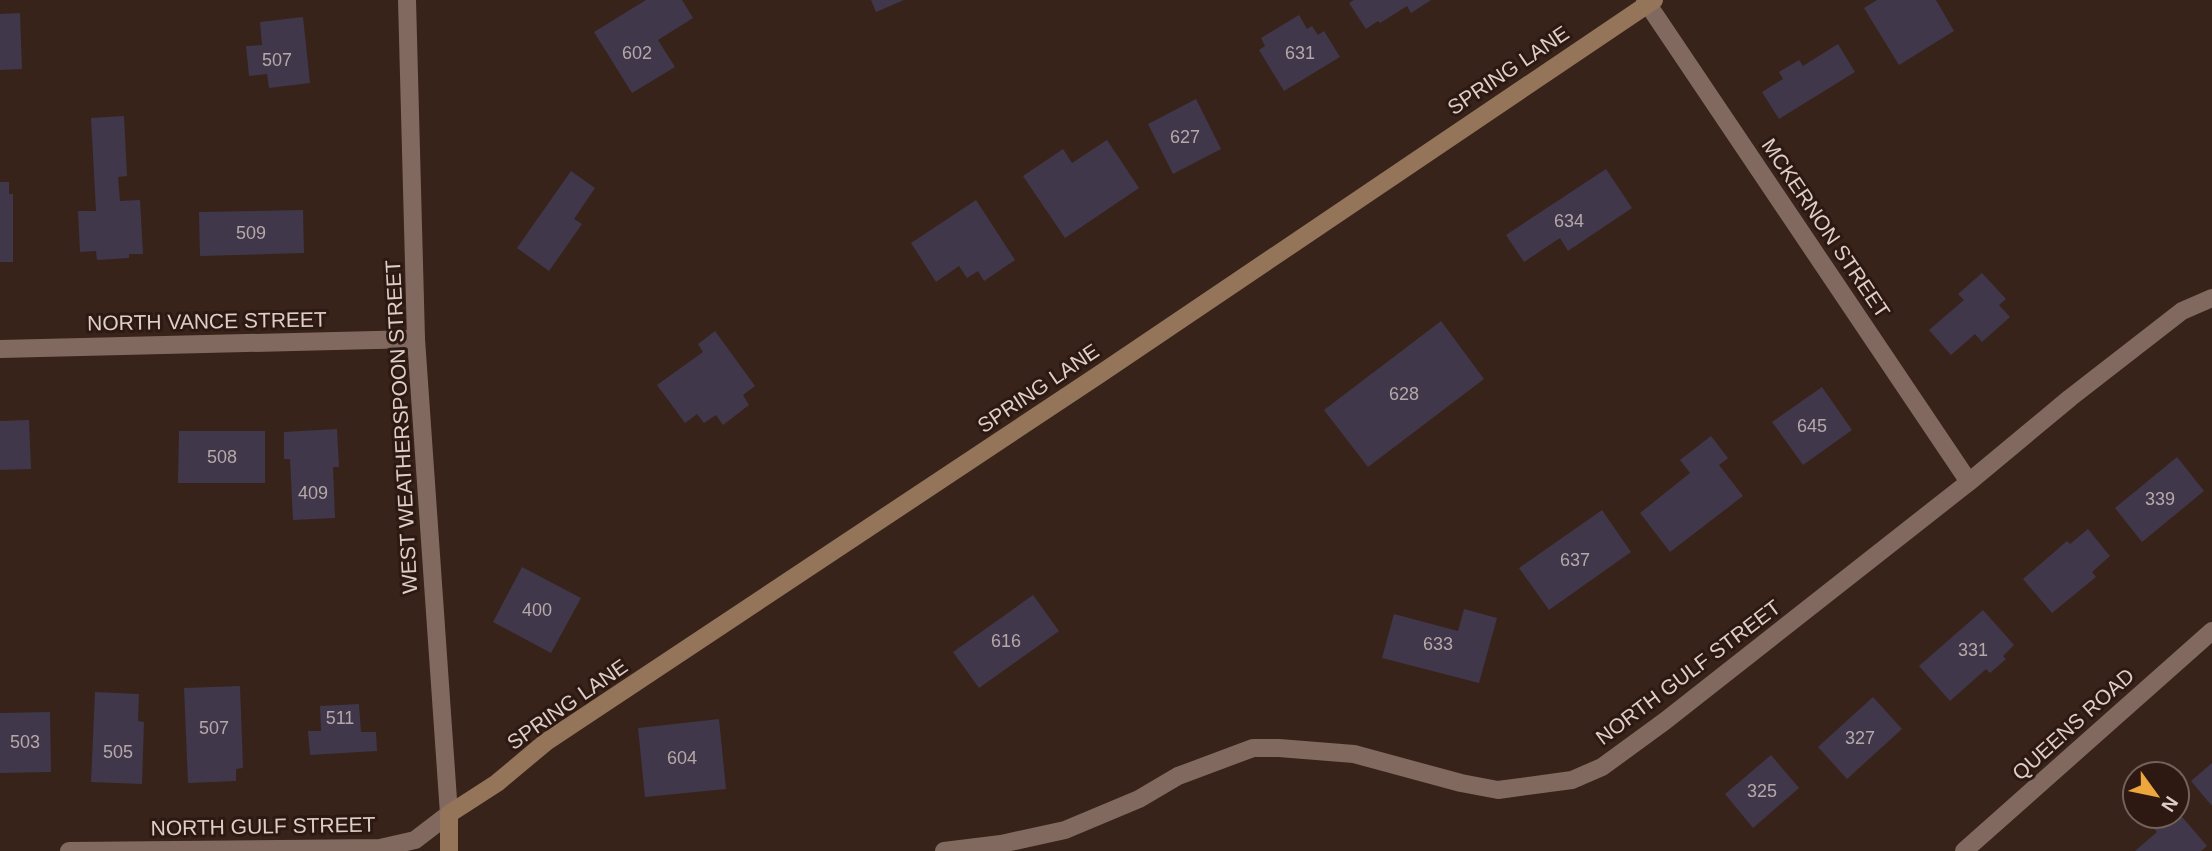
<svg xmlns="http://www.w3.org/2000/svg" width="2212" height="851" font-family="Arial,sans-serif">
<rect width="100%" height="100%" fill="#37231a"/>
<g fill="#40374a">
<polygon points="646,0 682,0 693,18 658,40 675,67 632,93 594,32"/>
<polygon points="871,0 904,0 876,12"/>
<polygon points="1354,0 1431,0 1411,13 1407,6 1380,23 1378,21 1366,29 1349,3"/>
<polygon points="1877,0 1936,0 1954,31 1899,65 1864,8"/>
<polygon points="20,13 22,69 0,70 0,14"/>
<polygon points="1299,15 1307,29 1312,26 1318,35 1324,31 1340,57 1284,91 1259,50 1265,46 1261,38"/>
<polygon points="303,17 310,83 269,88 267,74 249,76 246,46 262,45 260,22"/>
<polygon points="1838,44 1855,72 1779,119 1762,92 1783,79 1779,72 1799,60 1803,66"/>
<polygon points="1196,99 1221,149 1173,174 1148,124"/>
<polygon points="124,116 127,176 118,177 120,201 140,200 143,254 129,254 129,258 97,260 96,251 80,252 78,211 96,211 91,118"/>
<polygon points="1107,140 1139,188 1065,238 1023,176 1063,149 1072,163"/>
<polygon points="1606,169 1632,208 1568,251 1560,238 1524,262 1506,235"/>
<polygon points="571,171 595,188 574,219 582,224 549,271 517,248"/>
<polygon points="0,182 9,182 9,194 13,194 13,262 0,262"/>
<polygon points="976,200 1015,260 984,281 978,271 967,278 959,266 936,282 911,243"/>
<polygon points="303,210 304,253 200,256 199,212"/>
<polygon points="1982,273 2006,299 1999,305 2010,317 1982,342 1975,334 1951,355 1929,330 1964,300 1958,294"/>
<polygon points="1441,321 1484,379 1368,467 1324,410"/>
<polygon points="715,331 755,386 743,395 749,405 723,425 716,415 704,423 697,414 685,423 657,385 703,352 698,344"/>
<polygon points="1822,387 1852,430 1803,465 1772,422"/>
<polygon points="29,420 31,469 0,470 0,421"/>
<polygon points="337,429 339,467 333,467 335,518 293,520 290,459 284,459 284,432"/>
<polygon points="179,431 265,431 265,483 178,483"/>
<polygon points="1711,436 1728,458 1719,465 1743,496 1670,552 1640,513 1690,473 1680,460"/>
<polygon points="2177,457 2204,491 2142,542 2115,508"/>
<polygon points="1602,510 1631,552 1549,610 1519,568"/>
<polygon points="2088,529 2110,556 2092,572 2096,577 2052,613 2023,579 2067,541 2070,544"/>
<polygon points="522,567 581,598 551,653 493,622"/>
<polygon points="1033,595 1059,631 979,688 953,652"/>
<polygon points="1464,609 1497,618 1479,683 1382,658 1394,614 1458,631"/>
<polygon points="1983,610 2014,645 2003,656 2006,659 1990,673 1986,669 1950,701 1919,666"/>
<polygon points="240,686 243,768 236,769 236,781 188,783 184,688"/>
<polygon points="95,692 139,694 138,721 144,722 142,784 91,782"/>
<polygon points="1873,697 1902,729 1847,779 1818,747"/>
<polygon points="359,704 361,732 376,732 377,751 310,755 308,731 321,731 320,706"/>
<polygon points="50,712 51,772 0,773 0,713"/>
<polygon points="719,719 726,789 645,797 638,728"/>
<polygon points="1771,755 1799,788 1753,828 1725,794"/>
<polygon points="2212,763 2212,806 2191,781"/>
<polygon points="2177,811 2207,846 2201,851 2135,851 2157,832 2147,821 2153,816 2177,816"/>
</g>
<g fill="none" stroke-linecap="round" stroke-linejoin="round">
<g stroke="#82695f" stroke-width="18">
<polyline points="1645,0 1969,482"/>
<polyline points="0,349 416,339"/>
<polyline points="69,851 380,848 415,840 449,814 416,339 407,0"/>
<polyline points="944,851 1001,844 1065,830 1139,799 1178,776 1253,748 1279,748 1354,754 1461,783 1498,790 1572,780 1602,767 1665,721 1969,482 2070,398 2182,311 2212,298"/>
<polyline points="1964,851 2212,631"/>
</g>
<polyline stroke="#95755a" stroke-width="18" points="449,851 449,814 497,783 546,742 1100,374 1654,0"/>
</g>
<g text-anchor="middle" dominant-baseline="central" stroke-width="6" stroke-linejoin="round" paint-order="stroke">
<g font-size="18" fill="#b5a8a8">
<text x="637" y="53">602</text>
<text x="1300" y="53">631</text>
<text x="277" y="60">507</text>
<text x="1185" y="137">627</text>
<text x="1569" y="221">634</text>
<text x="251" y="233">509</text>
<text x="1404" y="394">628</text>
<text x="1812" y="426">645</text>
<text x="222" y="457">508</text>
<text x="313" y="493">409</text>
<text x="2160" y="499">339</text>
<text x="1575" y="560">637</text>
<text x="537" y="610">400</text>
<text x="1006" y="641">616</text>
<text x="1438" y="644">633</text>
<text x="1973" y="650">331</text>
<text x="340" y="718">511</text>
<text x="214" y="728">507</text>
<text x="1860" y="738">327</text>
<text x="25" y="742">503</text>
<text x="118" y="752">505</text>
<text x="682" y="758">604</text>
<text x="1762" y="791">325</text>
</g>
<g font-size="21" fill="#dccec8" stroke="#2d1911">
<text transform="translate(1508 70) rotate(-34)">SPRING LANE</text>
<text transform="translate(1826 228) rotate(56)">MCKERNON STREET</text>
<text transform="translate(207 321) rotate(-1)">NORTH VANCE STREET</text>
<text transform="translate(1038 388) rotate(-34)">SPRING LANE</text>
<text transform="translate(401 427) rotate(-93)">WEST WEATHERSPOON STREET</text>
<text transform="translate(1688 672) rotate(-37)">NORTH GULF STREET</text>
<text transform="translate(567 704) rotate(-35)">SPRING LANE</text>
<text transform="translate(2073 724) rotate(-42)">QUEENS ROAD</text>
<text transform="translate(263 826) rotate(-1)">NORTH GULF STREET</text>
</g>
</g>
<g transform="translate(2156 795) rotate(123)"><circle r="33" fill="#2d1911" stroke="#73615a" stroke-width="2"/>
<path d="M0-5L12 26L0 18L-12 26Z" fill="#eea73d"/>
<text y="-10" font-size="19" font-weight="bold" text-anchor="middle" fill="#dccec8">N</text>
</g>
</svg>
